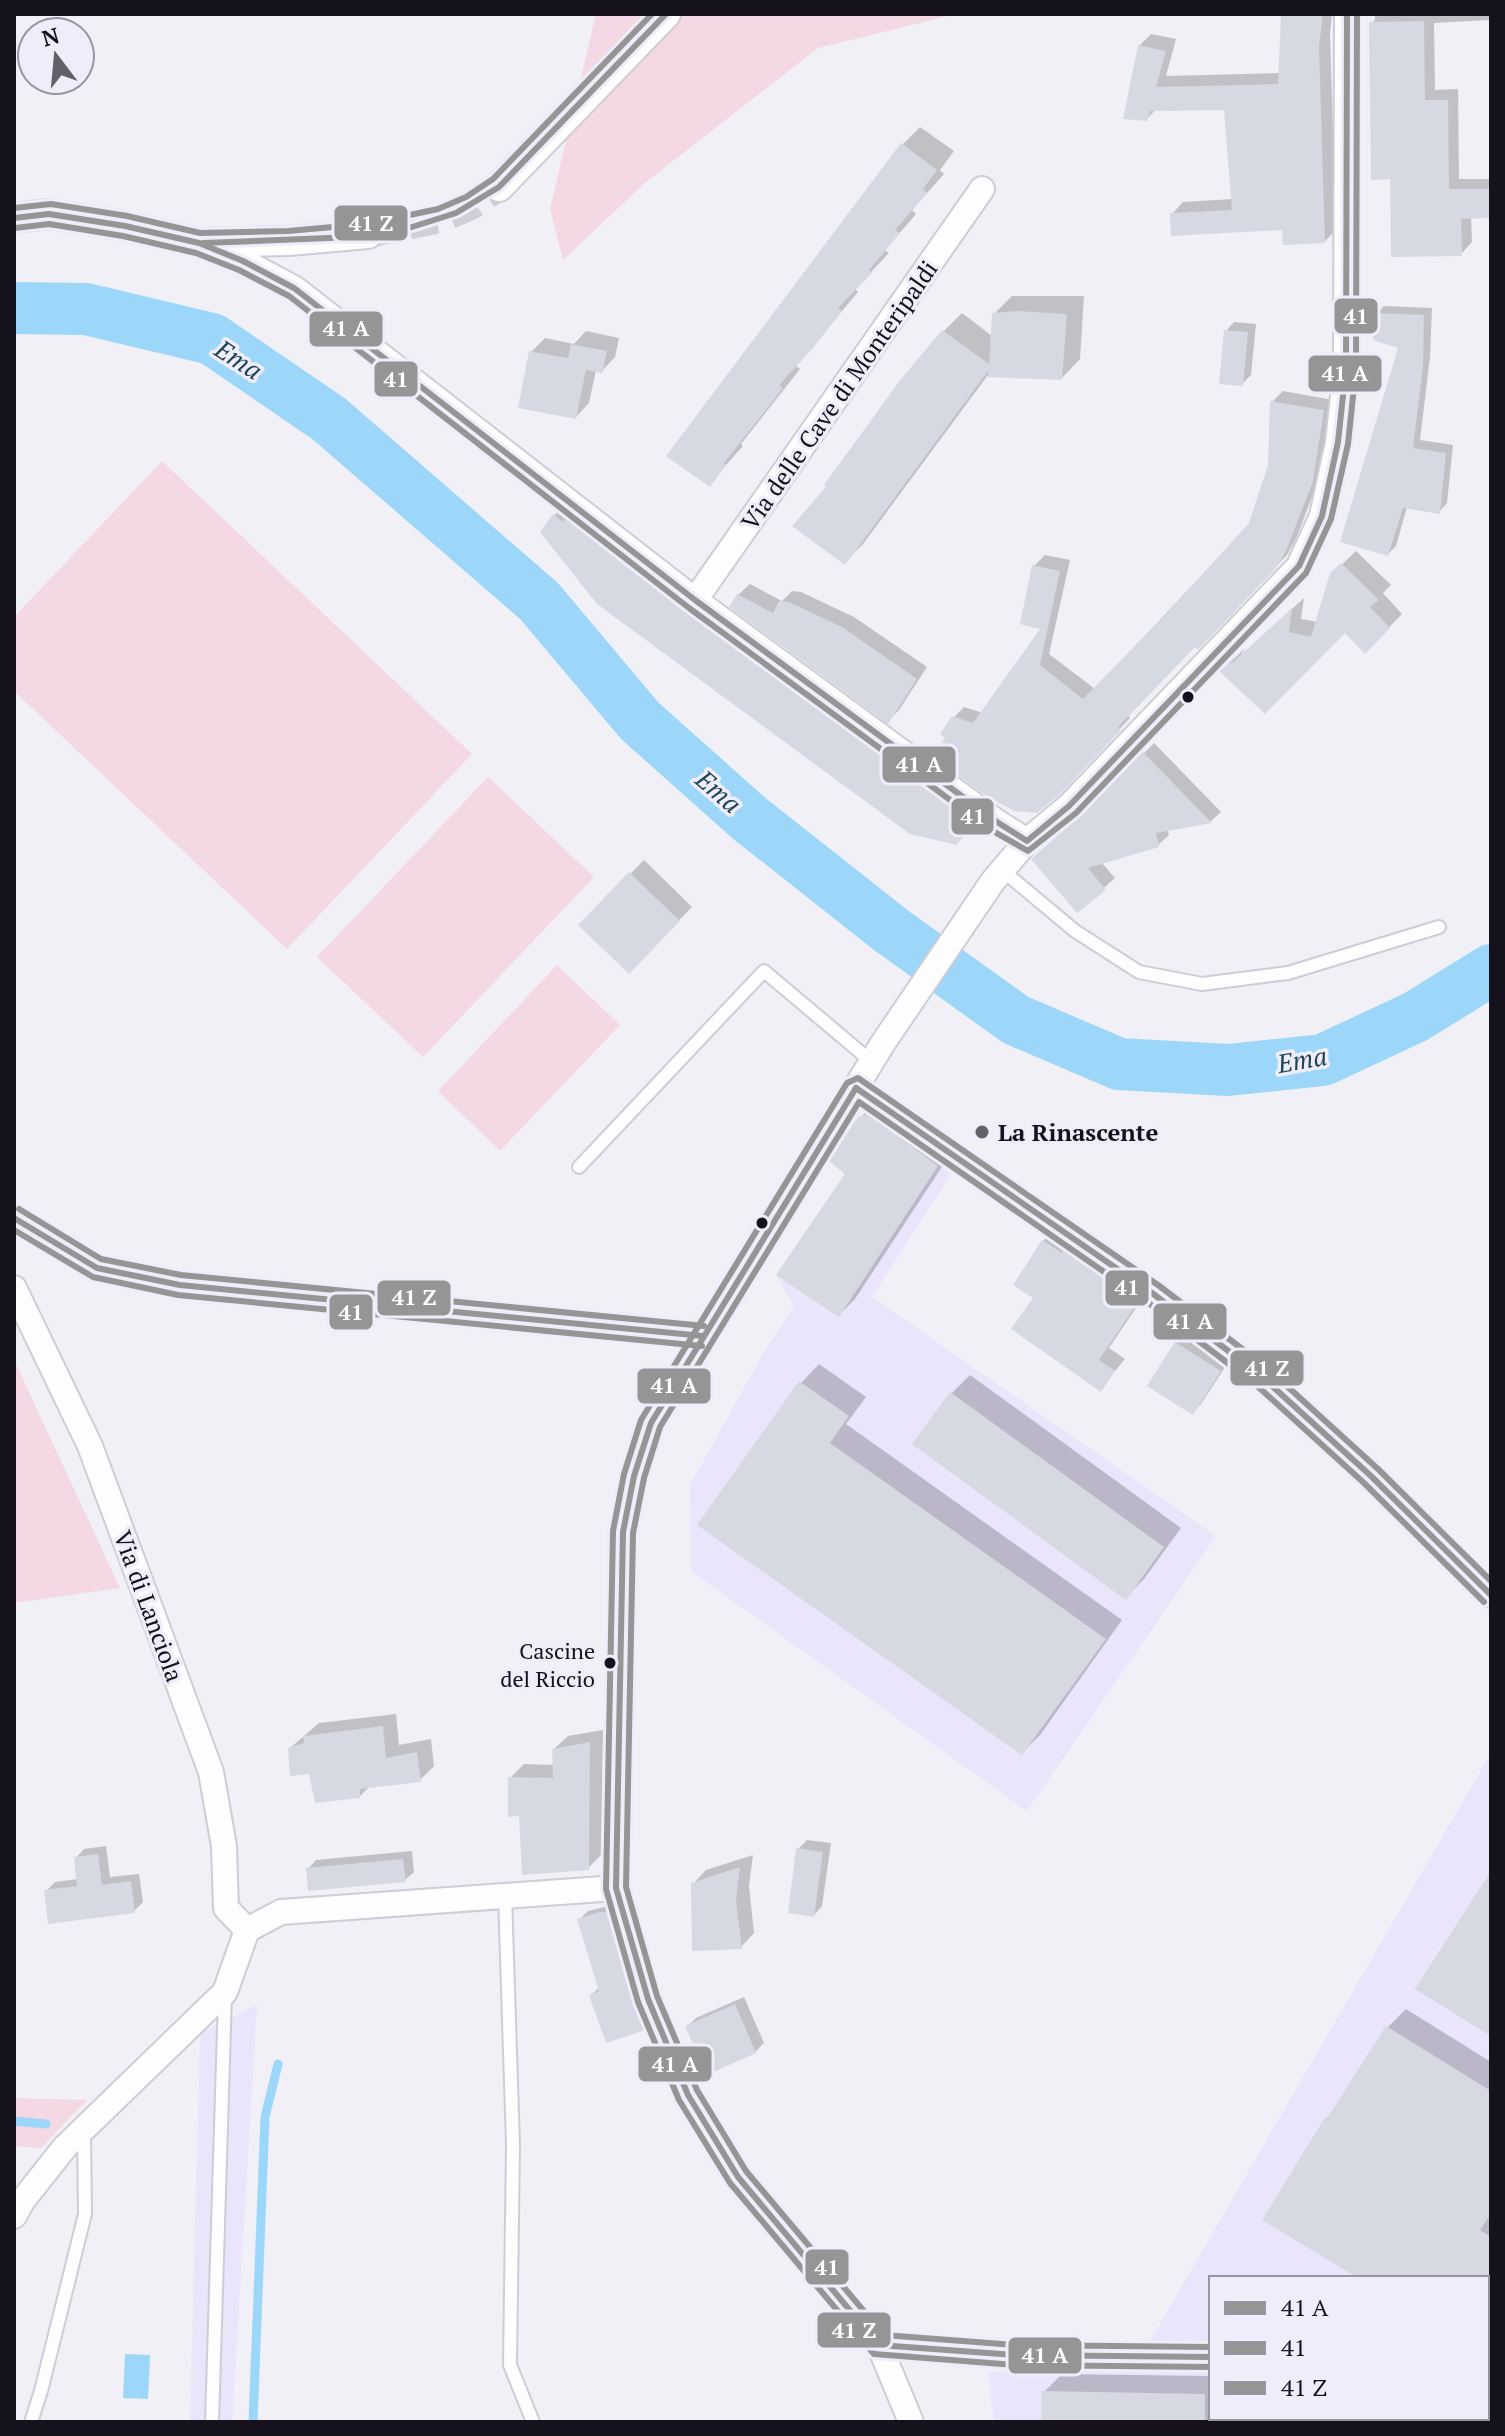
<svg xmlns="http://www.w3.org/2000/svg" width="1505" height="2436" font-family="'PT Serif',serif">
<rect width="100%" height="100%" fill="#f1f0f7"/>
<g fill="#eae5fa" fill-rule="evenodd">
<polygon points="905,1144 951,1174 872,1297 1216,1536 1027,1811 691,1571 690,1485 765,1350 794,1306 776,1275 845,1174"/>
<path d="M 1491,1753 L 1491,2422 L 994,2422 L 988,2372 L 1135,2367 ZM 1211,2278 L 1487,2278 L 1487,2418 L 1211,2418 Z"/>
<polygon points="257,2005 232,2422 190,2422 200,2033"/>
</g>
<g fill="#f4d8e3">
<polygon points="596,14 956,14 818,48 646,182 563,260 550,209"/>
<polygon points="162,461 472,754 287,949 14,691 14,617"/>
<polygon points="488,777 594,877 423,1057 317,957"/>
<polygon points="557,965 620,1025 500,1151 438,1091"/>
<polygon points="14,1360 120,1588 14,1603"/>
<polygon points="14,2098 87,2100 41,2148 14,2146"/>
</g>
<polygon fill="#9cd7f9" points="125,2354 150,2355 148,2399 123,2398"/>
<g fill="#0003">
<polygon points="1282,14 1332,14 1330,33 1336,230 1325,241 1284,228 1172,214 1183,202 1233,199 1226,108 1156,109 1147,119 1139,46 1151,34 1176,39 1166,76 1280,73"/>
<polygon points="1375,14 1491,14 1489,20 1434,23 1435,90 1458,89 1459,179 1491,179 1491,216 1471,216 1472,242 1461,254 1371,23 1375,20"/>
<polygon points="920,127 954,151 940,170 944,174 912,210 916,214 885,250 889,253 855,289 858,292 796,366 800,369 741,444 743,446 709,484 902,145"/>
<polygon points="1012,296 1084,296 1080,359 1062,378 988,375 863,544 845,562 829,486 899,384 944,331 962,313 992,336 994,314"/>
<polygon points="1384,306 1432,308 1430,357 1420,440 1453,445 1447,503 1439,512 1407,507 1396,546 1388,554 1401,347 1376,314"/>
<polygon points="1234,322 1256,324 1251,375 1242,384 1226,331"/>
<polygon points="586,331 619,338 615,357 602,371 596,370 589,403 576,417 531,352 545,338 574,344"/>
<polygon points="1283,391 1333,400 1323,468 1296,539 1287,555 1198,647 1195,645 1128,715 1130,718 1057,794 947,738 953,718 964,707 983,713 1044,628 1034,566 1045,555 1070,560 1049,654 1095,689 1250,524 1270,465 1272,402"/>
<polygon points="564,505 980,810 967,833 957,843 554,516"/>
<polygon points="1356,551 1391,585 1383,593 1402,614 1365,652 1345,630 1222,671 1245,648 1240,657 1304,598 1301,619 1318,622 1332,574"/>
<polygon points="750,584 782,601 792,591 801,592 854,617 927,667 899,710 888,721 738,595"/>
<polygon points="1154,743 1221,812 1211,821 1167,829 1169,835 1158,845 1101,862 1115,878 1078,911 1090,809"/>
<polygon points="644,860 692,907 629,971 581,925"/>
<polygon points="876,1101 953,1150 855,1299 839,1315 847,1173 860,1118"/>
<polygon points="1055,1230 1148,1290 1109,1348 1125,1359 1100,1389 1036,1297 1043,1241"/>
<polygon points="1185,1334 1229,1361 1201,1404 1192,1413 1176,1343"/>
<polygon points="819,1364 866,1397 846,1424 1122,1620 1040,1735 1022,1753 700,1525 801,1383"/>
<polygon points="970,1375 1181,1528 1144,1579 1126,1597 915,1444 952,1393"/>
<polygon points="396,1714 399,1745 431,1739 434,1766 420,1780 370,1786 359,1797 311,1772 290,1748 319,1723"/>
<polygon points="603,1730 602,1854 588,1868 521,1813 510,1778 524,1764 554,1765 554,1749 568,1736"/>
<polygon points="807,1840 831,1843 822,1906 814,1915 798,1849"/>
<polygon points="106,1846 110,1877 139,1874 143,1902 134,1911 46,1891 55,1882 78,1879 76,1858 84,1849"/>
<polygon points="412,1851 414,1872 405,1880 308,1869 316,1860"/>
<polygon points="753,1855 749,1886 754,1933 741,1947 693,1884 706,1870"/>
<polygon points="616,1904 652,2019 643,2028 591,1995 600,1987 579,1920 588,1911"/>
<polygon points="744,1997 764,2043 755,2052 687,2027 696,2018"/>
<polygon points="1406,2009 1491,2062 1491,2306 1487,2304 1487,2278 1362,2278 1325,2120 1334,2111 1388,2027"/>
<polygon points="1062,2374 1211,2376 1211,2418 1304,2418 1304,2422 1043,2422 1044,2392"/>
<polygon points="1491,2379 1491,2422 1473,2422 1473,2418 1487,2418 1487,2383"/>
<polygon points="1345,2418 1437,2418 1437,2422 1341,2422"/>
</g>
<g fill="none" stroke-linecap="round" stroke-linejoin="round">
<g stroke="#9cd7f9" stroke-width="9">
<polyline points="14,2121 46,2124"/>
<polyline points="253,2422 265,2117 278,2064"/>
</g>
<polyline stroke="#9cd7f9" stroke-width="52" points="14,308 86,309 212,339 329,419 539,601 640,721 750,819 892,931 1016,1020 1119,1064 1228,1070 1323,1060 1415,1017 1491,970"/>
</g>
<g fill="#d6d8e2">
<polygon points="1281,14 1323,14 1319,46 1325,243 1283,245 1282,230 1171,236 1170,213 1232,210 1224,110 1150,111 1147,121 1123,119 1138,45 1166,51 1156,87 1278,84"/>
<polygon points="1424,21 1425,100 1448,100 1449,189 1491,189 1491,218 1461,219 1462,256 1391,257 1390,179 1371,180 1369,22"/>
<polygon points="901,143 937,170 923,189 927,193 895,230 900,233 869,270 872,273 838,308 842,311 813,348 779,385 783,388 724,463 726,465 710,487 666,456"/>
<polygon points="1017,311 1067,314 1062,380 988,377 988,371 845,565 792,526 826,487 824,485 898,383 942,330 989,364 992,313"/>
<polygon points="1374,313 1424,315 1423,367 1413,448 1446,453 1440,514 1403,508 1388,556 1340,542 1398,348 1373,340"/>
<polygon points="1224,330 1248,332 1243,386 1219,384"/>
<polygon points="571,344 607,351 602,373 586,370 576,419 518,408 529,351 568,358"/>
<polygon points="1270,401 1324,410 1313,481 1286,551 1276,568 1198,650 1195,647 1118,727 1121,730 1059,795 1037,813 1014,811 985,795 932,756 945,738 940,734 952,716 973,723 1040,629 1020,624 1032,565 1060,571 1040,665 1083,699 1169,611 1249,523 1268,465"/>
<polygon points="553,514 563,522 565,519 686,612 971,821 957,845 910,834 597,604 540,532"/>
<polygon points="1341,563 1379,600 1370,607 1390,628 1365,654 1345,633 1265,714 1219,671 1236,653 1231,664 1292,608 1289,632 1311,637 1330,573"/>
<polygon points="737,594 773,613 779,601 789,602 842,627 917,679 888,724 729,607"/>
<polygon points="1142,751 1212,823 1156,833 1159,847 1088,868 1106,890 1077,913 1031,859 1080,816"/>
<polygon points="629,872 680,921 629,974 578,925"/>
<polygon points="868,1114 938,1166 839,1317 776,1275 845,1174 829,1161 858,1117"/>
<polygon points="1042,1240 1062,1253 1064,1250 1138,1302 1099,1360 1115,1371 1101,1392 1011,1329 1033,1298 1013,1285"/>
<polygon points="1175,1342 1221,1371 1193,1415 1147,1386"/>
<polygon points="799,1381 849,1416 830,1443 1106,1639 1022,1755 697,1525"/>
<polygon points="950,1392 1164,1547 1126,1600 912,1444"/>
<polygon points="383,1726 386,1758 417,1752 421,1782 360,1789 360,1798 315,1803 309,1774 290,1776 288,1748 304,1743 303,1736"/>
<polygon points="590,1742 589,1870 522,1875 519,1816 508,1817 508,1777 553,1778 552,1749"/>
<polygon points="796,1848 823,1852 814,1917 788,1913"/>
<polygon points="98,1854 102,1885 131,1881 135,1913 48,1924 44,1890 77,1886 74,1857"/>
<polygon points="403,1859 406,1882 308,1891 306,1868"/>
<polygon points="740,1867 736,1901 742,1949 692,1951 691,1883"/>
<polygon points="1491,1871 1491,2036 1415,1989"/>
<polygon points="599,1912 607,1912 634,2003 645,2030 606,2043 589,1995 599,1991 577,1919"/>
<polygon points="735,2004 756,2053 707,2075 685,2026"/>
<polygon points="1386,2026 1491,2091 1491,2214 1480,2230 1491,2237 1491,2278 1358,2278 1262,2220 1324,2119 1326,2120"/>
<polygon points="1042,2391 1205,2394 1205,2422 1041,2422"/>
</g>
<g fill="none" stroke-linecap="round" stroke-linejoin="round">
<polyline stroke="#d0cfd6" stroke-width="28" stroke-dasharray="28 14" stroke-linecap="butt" points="368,234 441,219 471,206 499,187"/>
<defs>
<g id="service">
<polyline points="1002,870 1075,931 1139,972 1202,984 1288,973 1439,927"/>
<polyline points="579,1167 764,971 872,1062"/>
<polyline points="505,1895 513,2145 510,2365 533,2422"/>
<polyline points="31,2422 41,2391 85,2214 84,2131"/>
<polyline points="212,2422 225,1995"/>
</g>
<g id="minor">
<polyline points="201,244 243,261 294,288 695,600 997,822 1027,841"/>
<polyline points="695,600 982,189"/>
<polyline points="856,1088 1152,1293 1260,1375 1371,1476 1491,1595"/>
<polyline points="14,1218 97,1268 180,1285 703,1336"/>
<polyline points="14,1288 90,1446 211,1772 224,1846 226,1908 247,1930"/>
<polyline points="14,2216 23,2200 65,2147 225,1992 247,1930 281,1912 616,1888"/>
<polyline points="879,2345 1015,2355 1211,2357"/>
<polyline points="1487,2360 1491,2360"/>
<polyline points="911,2422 879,2345 738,2177 688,2095 648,1999 616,1888 623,1532 634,1476 651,1423 883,1043 993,881 1027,841 1069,806 1299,566 1322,516 1338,442 1346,368 1347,14"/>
</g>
<g id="tertiary">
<polyline points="499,187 666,14"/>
<polyline points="14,218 49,214 125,226 199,243 289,241 368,234"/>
</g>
</defs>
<use href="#service" stroke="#ceccd5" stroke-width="16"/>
<use href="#minor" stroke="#ceccd5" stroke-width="28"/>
<use href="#tertiary" stroke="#ceccd5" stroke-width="32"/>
<use href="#service" stroke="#fdfdfe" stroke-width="12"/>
<use href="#minor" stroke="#fdfdfe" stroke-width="24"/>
<use href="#tertiary" stroke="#fdfdfe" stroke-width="28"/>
<defs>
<g id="bus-1">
<polyline points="14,218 49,214 125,226 199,243 243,261 294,288 695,600 997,822 1027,841 1069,806 1299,566 1322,516 1338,442 1346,368 1347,14"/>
<polyline points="203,243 353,237 412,227 456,213 499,187 666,14"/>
<polyline points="856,1088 651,1423 634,1476 623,1532 616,1888 648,1999 688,2095 738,2177 879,2345"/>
<polyline points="856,1088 1152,1293 1260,1375 1371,1476 1491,1595"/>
<polyline points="14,1218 97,1268 180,1285 703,1336"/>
<polyline points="879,2345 1015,2355 1211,2357"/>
</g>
<g id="bus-2">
<polyline points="15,228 49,224 123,236 196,253 239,270 289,296 689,608 991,830 1028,851 1076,813 1306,573 1331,519 1348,444 1356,368 1357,14"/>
<polyline points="14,1230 93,1277 178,1295 702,1346"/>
<polyline points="1211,2347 1015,2345 884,2335 746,2171 697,2090 657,1996 626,1887 633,1533 644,1478 660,1427 859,1102 1146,1301 1254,1383 1364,1483 1484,1602"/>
</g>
<g id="bus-3">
<polyline points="14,208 51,204 127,216 200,233 288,231 367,224 438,209 466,197 493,179 652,14"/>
<polyline points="19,1209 101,1259 181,1275 704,1326"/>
<polyline points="1211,2367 1015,2365 874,2354 730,2183 679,2100 638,2002 606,1889 613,1531 624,1474 641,1420 847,1083 858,1078 1158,1285 1266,1367 1378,1469 1491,1581"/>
</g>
</defs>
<use href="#bus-1" stroke="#f0edfa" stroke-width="12"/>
<use href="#bus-2" stroke="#f0edfa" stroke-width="12"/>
<use href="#bus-3" stroke="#f0edfa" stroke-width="12"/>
<use href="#bus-1" stroke="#969595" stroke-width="6"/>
<use href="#bus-2" stroke="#969595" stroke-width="6"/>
<use href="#bus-3" stroke="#969595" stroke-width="6"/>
</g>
<g fill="#15121d" stroke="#f0edfa" stroke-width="3">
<circle cx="1188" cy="697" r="7"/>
<circle cx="762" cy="1223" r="7"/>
<circle cx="610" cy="1663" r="7"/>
</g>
<circle fill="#626069" stroke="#f0edfa" stroke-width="3" cx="982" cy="1132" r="8"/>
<g text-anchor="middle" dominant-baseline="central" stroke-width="7" stroke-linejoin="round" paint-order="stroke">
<g font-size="22" fill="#15121d" stroke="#f0edfa" text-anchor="end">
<text x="595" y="1650">Cascine<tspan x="595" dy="28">del Riccio</tspan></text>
</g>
<g font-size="24" fill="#15121d" stroke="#f0edfa">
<text transform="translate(839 395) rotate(-55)">Via delle Cave di Monteripaldi</text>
<text transform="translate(149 1606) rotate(70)">Via di Lanciola</text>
</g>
<g font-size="24" font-weight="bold" fill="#15121d" stroke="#f0edfa" text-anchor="start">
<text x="998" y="1132">La Rinascente</text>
</g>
<g font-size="26" font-style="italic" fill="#1e4457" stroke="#f0edfa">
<text transform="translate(239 359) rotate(33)">Ema</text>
<text transform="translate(719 791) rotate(41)">Ema</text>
<text transform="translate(1302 1059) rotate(-10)">Ema</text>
</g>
</g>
<g stroke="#f0edfa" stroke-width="3">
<rect x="333" y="204" width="76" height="38" rx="8" fill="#969595"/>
<rect x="1333" y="297" width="46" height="38" rx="8" fill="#969595"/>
<rect x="308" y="310" width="76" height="38" rx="8" fill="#969595"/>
<rect x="1307" y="354" width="76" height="39" rx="8" fill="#969595"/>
<rect x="373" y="360" width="46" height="38" rx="8" fill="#969595"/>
<rect x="881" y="745" width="76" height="39" rx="8" fill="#969595"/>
<rect x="950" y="797" width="45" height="39" rx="8" fill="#969595"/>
<rect x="1104" y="1269" width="46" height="38" rx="8" fill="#969595"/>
<rect x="376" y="1279" width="76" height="38" rx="8" fill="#969595"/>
<rect x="328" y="1293" width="46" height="38" rx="8" fill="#969595"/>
<rect x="1152" y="1302" width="76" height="39" rx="8" fill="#969595"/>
<rect x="1229" y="1349" width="76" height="38" rx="8" fill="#969595"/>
<rect x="636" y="1367" width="76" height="38" rx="8" fill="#969595"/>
<rect x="637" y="2045" width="76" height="38" rx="8" fill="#969595"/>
<rect x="804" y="2248" width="46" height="38" rx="8" fill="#969595"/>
<rect x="816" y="2311" width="76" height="38" rx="8" fill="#969595"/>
<rect x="1007" y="2336" width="76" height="39" rx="8" fill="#969595"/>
</g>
<g font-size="22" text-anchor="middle" font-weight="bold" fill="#fff">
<text x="371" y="231">41 Z</text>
<text x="1356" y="324">41</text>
<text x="346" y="336">41 A</text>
<text x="1345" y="381">41 A</text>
<text x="396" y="387">41</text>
<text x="919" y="772">41 A</text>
<text x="973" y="824">41</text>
<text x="1127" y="1295">41</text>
<text x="414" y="1305">41 Z</text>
<text x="351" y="1320">41</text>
<text x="1190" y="1329">41 A</text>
<text x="1267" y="1376">41 Z</text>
<text x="674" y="1393">41 A</text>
<text x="675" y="2072">41 A</text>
<text x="827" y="2275">41</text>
<text x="854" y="2338">41 Z</text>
<text x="1045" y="2363">41 A</text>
</g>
<rect width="1505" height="2436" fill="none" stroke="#15121d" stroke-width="32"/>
<rect x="1209" y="2276" width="280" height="144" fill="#f0edfa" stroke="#9895a2" stroke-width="2"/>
<rect x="1225" y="2302" width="40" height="12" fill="#969595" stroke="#9895a2" stroke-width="2"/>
<text x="1281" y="2316" font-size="24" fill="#15121d">41 A</text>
<rect x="1225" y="2342" width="40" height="12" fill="#969595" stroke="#9895a2" stroke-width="2"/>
<text x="1281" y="2356" font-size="24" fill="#15121d">41</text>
<rect x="1225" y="2382" width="40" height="12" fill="#969595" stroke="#9895a2" stroke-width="2"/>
<text x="1281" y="2396" font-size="24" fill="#15121d">41 Z</text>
<g transform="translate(56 56) rotate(344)"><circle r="38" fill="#f0edfa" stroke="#9895a2" stroke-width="2"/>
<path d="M0-6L14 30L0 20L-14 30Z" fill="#626069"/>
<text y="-12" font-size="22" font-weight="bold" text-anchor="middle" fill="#15121d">N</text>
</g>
</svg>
